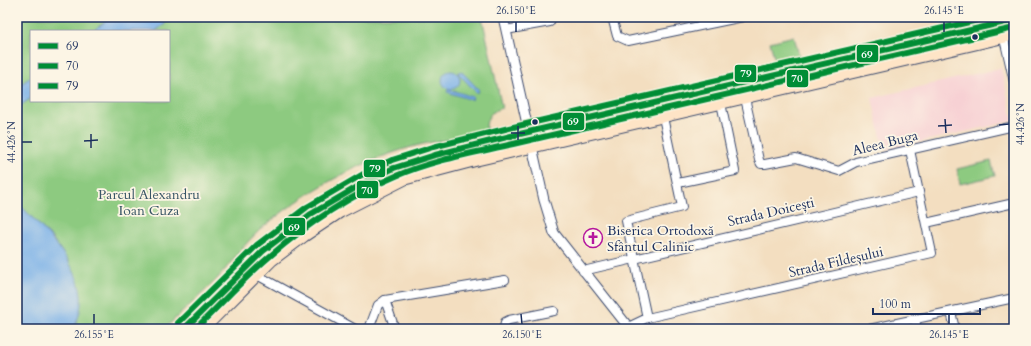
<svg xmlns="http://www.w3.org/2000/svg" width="1031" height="346" font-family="Cardo,serif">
<rect width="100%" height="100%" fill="#fcf5e5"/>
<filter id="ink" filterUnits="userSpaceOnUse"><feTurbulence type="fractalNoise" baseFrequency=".025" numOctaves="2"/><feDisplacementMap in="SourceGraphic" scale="8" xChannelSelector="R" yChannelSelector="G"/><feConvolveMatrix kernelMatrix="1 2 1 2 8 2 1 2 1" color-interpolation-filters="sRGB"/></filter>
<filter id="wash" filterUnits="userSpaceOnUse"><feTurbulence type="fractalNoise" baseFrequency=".012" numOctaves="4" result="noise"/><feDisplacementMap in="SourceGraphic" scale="16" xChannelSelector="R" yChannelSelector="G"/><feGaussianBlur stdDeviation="0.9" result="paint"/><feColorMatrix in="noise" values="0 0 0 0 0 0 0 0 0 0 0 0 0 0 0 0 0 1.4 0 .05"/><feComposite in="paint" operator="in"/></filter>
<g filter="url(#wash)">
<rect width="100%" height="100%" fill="#f3dec0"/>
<polygon fill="#f7cfd3" points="1001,68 1013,121 884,150 872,98"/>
<g fill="#8dca80" stroke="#547c6f">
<polygon points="23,17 111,17 93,31 31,31 31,77 17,87 17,18"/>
<path d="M 165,17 L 482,17 L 502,108 C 489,111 484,121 487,134 C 463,138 438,140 415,146 C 359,161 305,192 261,229 C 244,244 232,262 217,279 C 200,296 182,312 164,329 L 74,329 L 80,310 L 69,262 L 53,239 L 17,202 L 17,108 L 31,98 L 31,101 L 169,101 L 169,31 L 155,31 L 165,24 Z"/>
<polygon points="987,32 989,36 557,138 556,130"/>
<polygon points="794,36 799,56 775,61 770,42"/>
<polygon points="991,161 995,176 960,184 957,169"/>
</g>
<g fill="#79b0e8" stroke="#4a70a3">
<polygon points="111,17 165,17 165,24 155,31 93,31"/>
<polygon points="461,71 479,90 477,93 458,73"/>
<circle cx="451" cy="80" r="9"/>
<polygon points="31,77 31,98 17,108 17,87"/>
<polygon points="448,89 473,97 472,100 447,92"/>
<path d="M 17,202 C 39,225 79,262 81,296 C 82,308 78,319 74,329 L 17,329 Z"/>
</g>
</g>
<g filter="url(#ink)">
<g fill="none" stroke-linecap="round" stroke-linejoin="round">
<defs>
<g id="minor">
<polyline points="612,17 617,36 628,41 743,17"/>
<polyline points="999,17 1014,82"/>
<polyline points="506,30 550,22 552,17"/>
<polyline points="745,98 759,160 761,164 765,164 796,158 839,171 856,162 1014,126"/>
<polyline points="678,183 735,171 721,103"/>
<polyline points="926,223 1014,203"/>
<polyline points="583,271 919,192"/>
<polyline points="257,275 355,329"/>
<polyline points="385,300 395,329"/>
<polyline points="951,312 955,329"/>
<polyline points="647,318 626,221 682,207 663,117"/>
<polyline points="915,319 917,329"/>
<polyline points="628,327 647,318 932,253 910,150"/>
<polyline points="369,329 378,305 385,300 505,280"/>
<polyline points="504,329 505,322 509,320 554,311"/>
<polyline points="869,329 1014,298"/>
</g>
<polyline id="tertiary" points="503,17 544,200 554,233 630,329"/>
<g id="secondary">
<polyline points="184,329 263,251 311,214 369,180 394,168 435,155 511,136 1014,20"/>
<polyline points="203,329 272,260 304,236 340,212 405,179 477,160 1014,35"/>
</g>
</defs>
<use href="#minor" stroke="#3b496d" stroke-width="10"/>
<use href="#tertiary" stroke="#3b496d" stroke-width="11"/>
<use href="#secondary" stroke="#3b496d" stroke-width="13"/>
<use href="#minor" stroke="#fff" stroke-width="8"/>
<use href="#tertiary" stroke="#fff" stroke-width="9"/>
<use href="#secondary" stroke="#fee4c6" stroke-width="11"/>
<defs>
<polyline id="bus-1" points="184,329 263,251 311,214 369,180 394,168 435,155 511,136 1014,20"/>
<path id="bus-2" d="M 195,329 C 220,305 243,279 269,257 C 306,225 351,195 396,176 C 433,160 474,153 513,144 L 1014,28"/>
<polyline id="bus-3" points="178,323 257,245 307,207 365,173 392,160 433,147 509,128 991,17"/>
</defs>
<use href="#bus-1" stroke="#fcf5e5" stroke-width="9"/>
<use href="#bus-2" stroke="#fcf5e5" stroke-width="9"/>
<use href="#bus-3" stroke="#fcf5e5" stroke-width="9"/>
<use href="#bus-1" stroke="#008d36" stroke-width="6"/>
<use href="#bus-2" stroke="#008d36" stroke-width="6"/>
<use href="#bus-3" stroke="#008d36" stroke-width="6"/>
</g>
</g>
<path fill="none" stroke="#1b2f5e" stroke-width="1.5" d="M 516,22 L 516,32M 944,22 L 944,32M 945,119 L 946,133M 999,125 L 1009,124M 518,126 L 518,140M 938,126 L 952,125M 511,133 L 525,133M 91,134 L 91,148M 84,141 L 98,140M 22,142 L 32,142M 94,314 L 94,324M 521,314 L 522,324M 949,314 L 949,324"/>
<defs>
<symbol id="church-ring" viewBox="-11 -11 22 22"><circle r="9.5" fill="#fcf5e5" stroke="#b5179e" stroke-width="1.5"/><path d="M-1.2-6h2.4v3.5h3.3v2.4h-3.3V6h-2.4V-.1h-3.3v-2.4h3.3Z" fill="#b5179e"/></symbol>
</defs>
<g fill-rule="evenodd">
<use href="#church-ring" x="582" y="227" width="22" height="22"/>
</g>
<g fill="#1b2f5e" stroke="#fcf5e5" stroke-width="1.5">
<circle cx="975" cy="37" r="3.5"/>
<circle cx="535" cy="122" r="3.5"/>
</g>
<g text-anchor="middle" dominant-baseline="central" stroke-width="3.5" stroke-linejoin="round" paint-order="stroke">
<g font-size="14" fill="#1b2f5e" stroke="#fcf5e5">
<text transform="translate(885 143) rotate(-14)">Aleea Buga</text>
<text transform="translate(771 212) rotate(-13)">Strada Doicești</text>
<text transform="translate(836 262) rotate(-13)">Strada Fildeșului</text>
</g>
<g font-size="14" fill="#385666" stroke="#fcf5e5">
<text x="149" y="194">Parcul Alexandru<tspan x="149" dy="16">Ioan Cuza</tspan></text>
</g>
<g font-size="14" fill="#1b2f5e" stroke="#fcf5e5" text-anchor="start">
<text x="607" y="230">Biserica Ortodoxă<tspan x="607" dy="16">Sfântul Calinic</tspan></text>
</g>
</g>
<g stroke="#fcf5e5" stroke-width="1.5">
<rect x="856" y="44" width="23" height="19" rx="4" fill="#008d36"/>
<rect x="734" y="64" width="23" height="19" rx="4" fill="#008d36"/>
<rect x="786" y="69" width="23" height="19" rx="4" fill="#008d36"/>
<rect x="562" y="112" width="23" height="19" rx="4" fill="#008d36"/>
<rect x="363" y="159" width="23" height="19" rx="4" fill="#008d36"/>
<rect x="356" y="180" width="23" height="19" rx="4" fill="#008d36"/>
<rect x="283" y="217" width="23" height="19" rx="4" fill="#008d36"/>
</g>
<g font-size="11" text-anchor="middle" font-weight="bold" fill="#fff">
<text x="867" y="58">69</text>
<text x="746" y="77">79</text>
<text x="797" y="82">70</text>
<text x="573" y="125">69</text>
<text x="375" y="172">79</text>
<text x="367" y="194">70</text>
<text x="294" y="231">69</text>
</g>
<rect width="1031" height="346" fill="none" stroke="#fcf5e5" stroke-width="44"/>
<rect x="30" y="30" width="140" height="72" fill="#fcf5e5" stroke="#a2a6af"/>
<rect x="38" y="43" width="20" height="6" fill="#008d36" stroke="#a2a6af"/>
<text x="66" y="50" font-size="12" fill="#1b2f5e">69</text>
<rect x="38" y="63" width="20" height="6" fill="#008d36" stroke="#a2a6af"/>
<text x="66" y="70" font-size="12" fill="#1b2f5e">70</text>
<rect x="38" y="83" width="20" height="6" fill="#008d36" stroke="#a2a6af"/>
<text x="66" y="90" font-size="12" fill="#1b2f5e">79</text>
<path d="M873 308v6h107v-6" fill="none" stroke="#1b2f5e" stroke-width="2"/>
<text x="879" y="308" font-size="12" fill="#1b2f5e" stroke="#fcf5e5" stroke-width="3" paint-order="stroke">100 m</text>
<rect x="22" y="22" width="987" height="302" fill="none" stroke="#1b2f5e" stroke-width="1.5"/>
<g font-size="10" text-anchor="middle" fill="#1b2f5e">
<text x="516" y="14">26.150°E</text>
<text x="944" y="14">26.145°E</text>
<text transform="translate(1020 124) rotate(-90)" y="4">44.426°N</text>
<text transform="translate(11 142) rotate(-90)" y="4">44.426°N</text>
<text x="94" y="338">26.155°E</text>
<text x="522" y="338">26.150°E</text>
<text x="949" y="338">26.145°E</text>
</g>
</svg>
